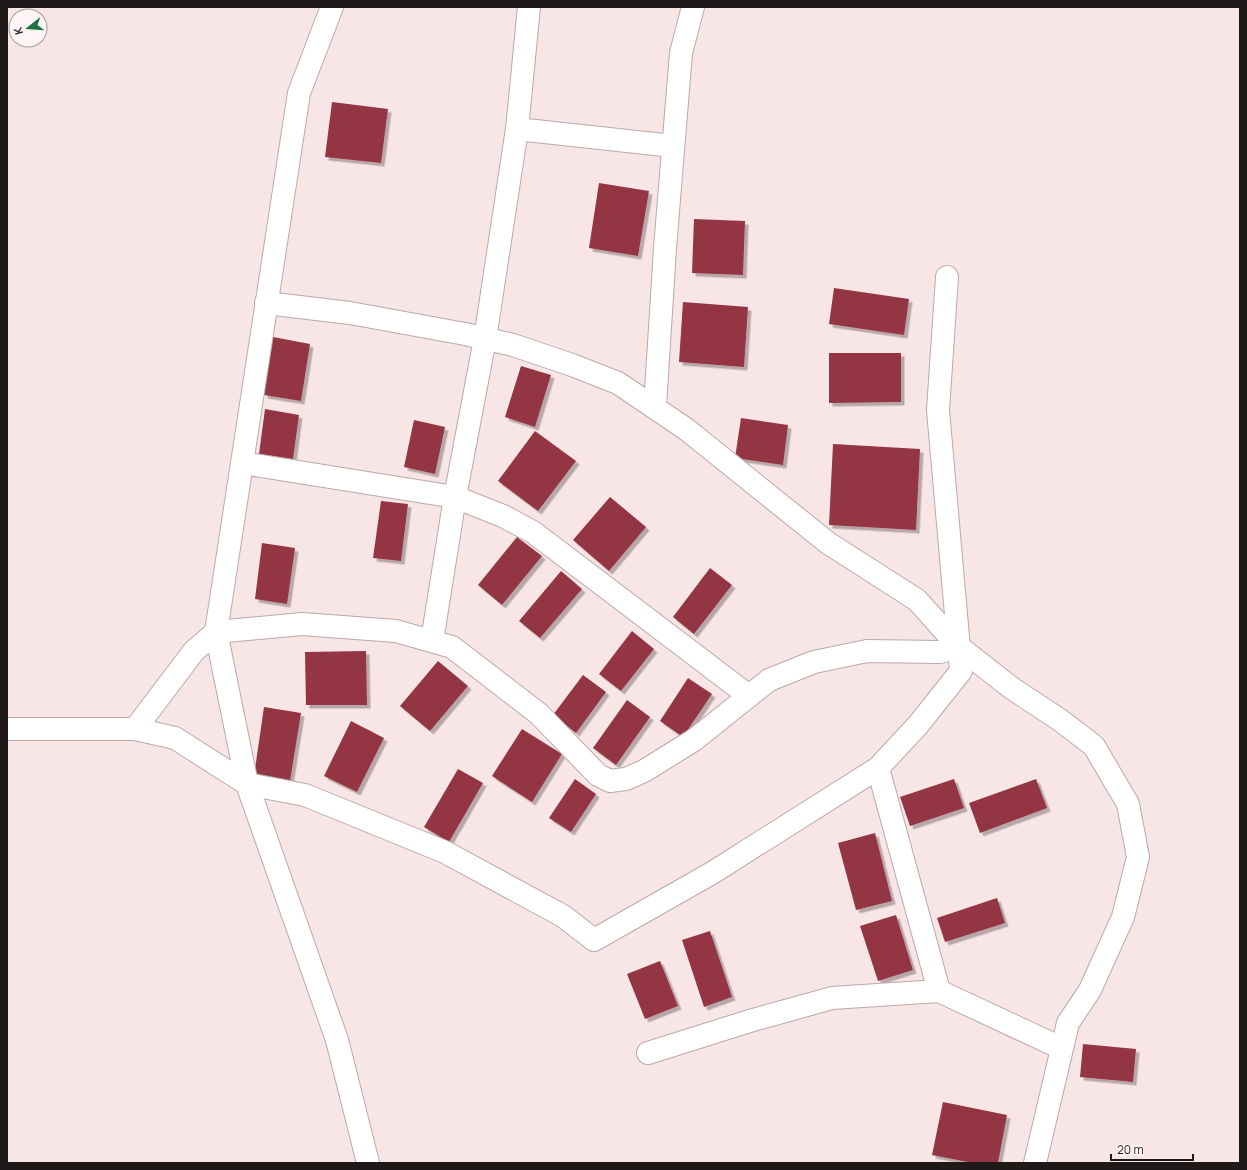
<svg xmlns="http://www.w3.org/2000/svg" width="1247" height="1170" font-family="Manrope,sans-serif">
<defs>
<filter id="shadow"><feDropShadow dx="3.5" dy="3.5" stdDeviation="0" flood-color="#0004"/></filter>
</defs>
<rect width="100%" height="100%" fill="#f8e5e6"/>
<g fill="#933543" filter="url(#shadow)">
<polygon points="332,102 388,109 381,163 325,157"/>
<polygon points="599,183 649,191 638,256 589,248"/>
<polygon points="694,219 745,221 743,275 692,273"/>
<polygon points="834,288 909,299 904,335 829,324"/>
<polygon points="683,302 748,307 744,367 679,362"/>
<polygon points="273,337 310,344 301,401 264,395"/>
<polygon points="829,353 901,353 901,402 829,403"/>
<polygon points="521,366 551,375 535,427 505,417"/>
<polygon points="265,409 299,415 293,459 259,454"/>
<polygon points="741,418 788,425 783,465 735,458"/>
<polygon points="414,420 445,427 435,474 404,467"/>
<polygon points="535,431 576,461 538,511 498,481"/>
<polygon points="833,444 920,449 916,530 829,525"/>
<polygon points="610,497 646,527 609,571 573,540"/>
<polygon points="381,501 408,504 401,561 373,558"/>
<polygon points="517,537 542,556 502,605 478,585"/>
<polygon points="262,543 295,548 287,604 255,599"/>
<polygon points="710,568 732,585 694,634 673,617"/>
<polygon points="561,571 582,589 540,638 519,621"/>
<polygon points="632,631 654,649 621,691 599,674"/>
<polygon points="366,651 367,705 306,705 305,652"/>
<polygon points="438,661 468,686 430,731 400,706"/>
<polygon points="583,675 606,692 576,733 553,715"/>
<polygon points="688,678 712,694 683,737 660,721"/>
<polygon points="627,700 650,717 616,765 593,748"/>
<polygon points="264,707 301,713 290,781 254,776"/>
<polygon points="351,721 384,738 357,792 324,776"/>
<polygon points="522,729 562,754 532,802 492,776"/>
<polygon points="458,769 483,783 449,842 424,827"/>
<polygon points="575,779 596,794 571,832 549,818"/>
<polygon points="954,779 964,808 910,826 900,797"/>
<polygon points="1036,779 1047,808 980,833 969,803"/>
<polygon points="875,833 892,901 856,910 838,843"/>
<polygon points="997,898 1005,923 945,942 937,918"/>
<polygon points="896,915 913,970 878,981 860,926"/>
<polygon points="710,931 732,997 704,1007 682,940"/>
<polygon points="660,961 678,1006 645,1019 627,974"/>
<polygon points="1083,1044 1136,1049 1133,1082 1080,1077"/>
<polygon points="943,1102 1007,1115 998,1163 973,1163 932,1155"/>
</g>
<g fill="none" stroke-linecap="round" stroke-linejoin="round">
<defs>
<g id="minor">
<polyline points="332,7 299,93 216,632 247,784 337,1040 368,1163"/>
<polyline points="517,129 673,146"/>
<polyline points="266,303 350,313 465,334 513,345 572,365 618,383 686,429 828,543 917,600 959,647 1013,689 1060,720 1094,746 1128,804 1138,857 1123,917 1090,990 1068,1023 1035,1163"/>
<polyline points="655,407 665,248 681,53 693,7"/>
<polyline points="242,463 455,497 503,516 533,532 749,696"/>
<polyline points="432,641 455,497 485,339 517,129 529,7"/>
<polyline points="7,729 135,729 175,738 247,784 305,795 445,852 563,916 594,940 712,873 878,768 918,725 961,671 938,410 947,277"/>
<polyline points="135,729 194,651 216,632 302,624 396,631 452,647 539,714 598,775 610,781 626,779 644,771 694,740 769,680 814,662 867,651 940,652 959,647"/>
<polyline points="878,768 939,991"/>
<polyline points="648,1053 753,1020 832,998 939,991 1061,1048"/>
</g>
</defs>
<use href="#minor" stroke="#bba9a9" stroke-width="24"/>
<use href="#minor" stroke="#fff" stroke-width="22"/>
</g>
<rect width="1247" height="1170" fill="none" stroke="#20191a" stroke-width="16"/>
<g transform="translate(28 28) rotate(253)"><circle r="19" fill="#fef6f6" stroke="#a59e9e"/>
<path d="M0-3L7 15L0 10L-7 15Z" fill="#207243"/>
<text y="-6" font-size="11" font-weight="bold" text-anchor="middle" fill="#20191a">K</text>
</g>
<path d="M1111 1154v6h82v-6" fill="none" stroke="#20191a" stroke-width="2"/>
<text x="1117" y="1154" font-size="12" fill="#20191a" stroke="#fef6f6" stroke-width="3" paint-order="stroke">20 m</text>
</svg>
